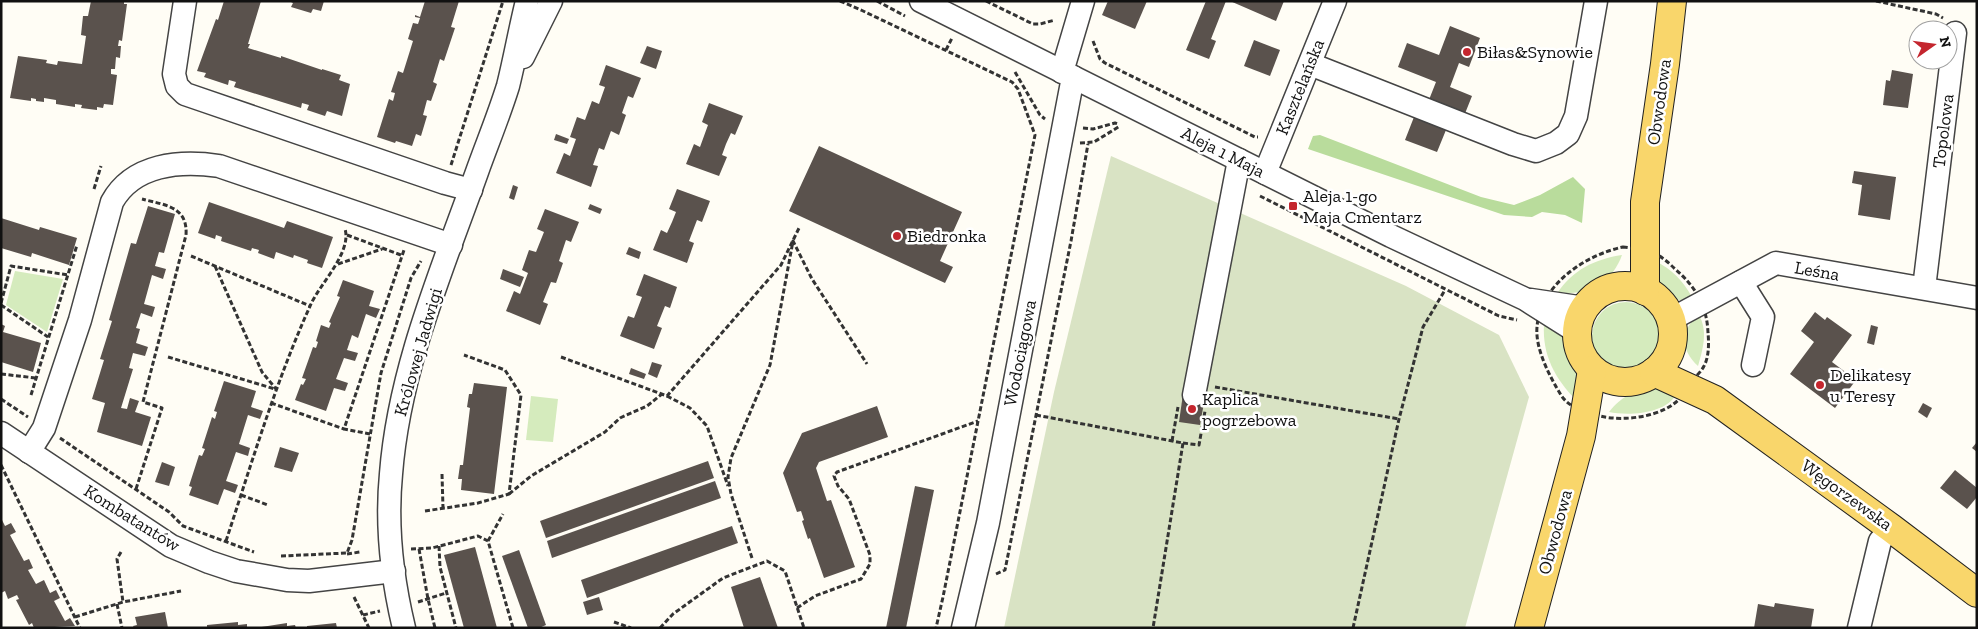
<svg xmlns="http://www.w3.org/2000/svg" width="1978" height="629" font-family="'Zilla Slab',serif">
<rect width="100%" height="100%" fill="#fffdf5"/>
<g fill="#d5ebbd">
<path d="M 1622,255 C 1612,283 1587,297 1558,292 C 1573,270 1595,259 1622,255 Z"/>
<path d="M 1655,261 C 1672,269 1683,281 1692,297 C 1665,309 1657,281 1655,261 Z"/>
<polygon points="15,271 63,279 47,332 6,305"/>
<circle cx="1626" cy="336" r="34"/>
<path d="M 1699,315 C 1708,331 1703,349 1698,366 C 1680,350 1680,329 1699,315 Z"/>
<path d="M 1544,324 L 1561,334 L 1567,343 L 1579,377 L 1577,401 C 1555,379 1542,355 1544,324 Z"/>
<path d="M 1650,389 L 1661,389 L 1676,394 C 1667,414 1628,416 1609,412 C 1623,395 1630,394 1650,389 Z"/>
<polygon points="531,396 558,399 553,442 526,440"/>
</g>
<polygon fill="#b9dc9c" points="1320,135 1481,197 1514,205 1540,195 1573,177 1585,189 1582,223 1565,215 1542,212 1532,217 1504,215 1308,149 1313,136"/>
<polygon fill="#d9e3c4" points="1111,156 1406,286 1499,335 1529,397 1465,628 1004,628 1054,392"/>
<g fill="#5a524d">
<polygon points="91,1 124,1 124,4 127,4 122,41 119,40 118,46 121,46 120,58 116,57 115,69 111,69 111,74 117,75 113,105 104,104 103,108 97,107 97,110 81,108 82,105 75,104 75,107 56,104 56,100 44,98 44,102 36,101 36,99 31,98 31,101 10,98 18,56 47,60 46,63 57,65 58,61 82,64 86,36 81,35 83,16 88,16"/>
<polygon points="224,1 261,1 248,44 250,44 248,48 281,58 281,56 322,70 322,69 341,75 339,80 350,84 342,116 327,111 325,116 307,110 309,105 302,103 301,108 234,87 236,82 229,80 228,85 204,77 206,73 197,71 216,19 218,20"/>
<polygon points="289,1 324,1 321,11 313,9 311,13 291,7 293,3"/>
<polygon points="425,1 459,1 451,27 455,28 444,61 440,59 433,82 437,84 431,101 427,100 423,115 427,116 421,136 416,134 412,146 396,141 395,143 377,137 389,99 393,101 395,93 391,92 398,71 403,73 413,41 408,39 413,23 418,24 420,18 415,17 415,15 420,17"/>
<polygon points="1108,1 1147,1 1135,29 1102,15"/>
<polygon points="1206,1 1226,1 1211,39 1216,41 1209,59 1186,50"/>
<polygon points="1230,1 1284,1 1276,21"/>
<polygon points="1450,26 1480,38 1469,67 1459,63 1450,87 1472,96 1464,116 1461,114 1453,133 1446,130 1437,152 1405,140 1414,117 1421,120 1436,82 1398,67 1407,43 1439,55"/>
<polygon points="1254,40 1280,50 1270,76 1244,66"/>
<polygon points="647,46 662,51 656,69 640,63"/>
<polygon points="606,65 641,78 633,98 628,96 622,113 626,115 619,135 611,131 604,150 599,148 593,165 598,166 591,187 556,173 564,153 570,156 576,139 570,137 577,117 585,120 592,101 599,104 605,87 599,85"/>
<polygon points="1892,70 1913,74 1908,108 1883,105 1886,80 1890,81"/>
<polygon points="709,103 743,116 735,135 731,133 726,144 722,155 727,157 719,176 686,164 694,144 700,147 708,125 702,122"/>
<polygon points="556,134 569,139 567,144 554,140"/>
<polygon points="819,146 962,212 940,261 953,267 945,283 789,211"/>
<polygon points="1854,171 1896,177 1890,220 1858,215 1862,185 1852,183"/>
<polygon points="513,185 518,187 514,200 509,198"/>
<polygon points="677,189 710,201 702,222 697,220 689,241 694,243 687,263 653,250 661,230 667,233 672,222 676,212 669,209"/>
<polygon points="209,202 284,228 287,221 333,237 322,268 307,263 308,260 294,255 293,258 276,252 274,259 258,253 259,250 252,248 251,251 221,241 222,237 216,235 215,239 198,233"/>
<polygon points="590,204 602,209 600,214 588,209"/>
<polygon points="148,206 175,214 164,253 159,252 155,266 166,269 163,279 152,275 144,304 155,307 152,317 141,313 136,328 140,329 136,343 148,347 145,356 133,353 129,368 133,369 121,408 127,409 130,398 139,401 135,412 151,417 142,446 97,432 105,403 92,399 104,360 100,359 112,321 109,320 131,243 136,244"/>
<polygon points="545,209 579,222 571,242 566,240 559,261 563,263 556,283 551,282 543,302 548,304 540,325 506,311 514,291 520,294 528,273 522,270 529,250 536,252 544,232 537,229"/>
<polygon points="1,218 39,230 40,227 77,238 69,265 32,253 31,257 1,248"/>
<polygon points="629,247 641,252 639,259 626,254"/>
<polygon points="503,269 524,277 520,287 500,279"/>
<polygon points="644,274 677,287 670,308 665,306 657,326 662,328 654,349 620,336 628,316 634,318 642,297 636,295"/>
<polygon points="343,280 374,291 369,306 380,309 376,318 366,314 358,338 352,335 347,350 358,353 355,361 344,358 336,379 348,383 345,391 334,388 326,411 295,400 301,384 303,385 306,379 302,378 313,347 316,348 318,342 316,341 321,325 329,328 331,323 329,322 340,297 337,296"/>
<polygon points="1815,312 1825,320 1827,317 1852,335 1832,362 1856,380 1835,408 1790,374 1814,342 1801,331"/>
<polygon points="1,324 5,326 3,332 41,343 33,372 1,362"/>
<polygon points="1871,325 1878,327 1874,345 1867,343"/>
<polygon points="652,362 662,365 657,378 648,374"/>
<polygon points="631,368 646,374 644,379 629,374"/>
<polygon points="224,381 256,391 251,407 263,411 260,419 248,415 239,444 250,448 248,456 236,452 226,481 238,485 235,493 224,489 218,505 189,495 192,487 189,486 199,455 202,456 205,449 202,448 212,417 215,419 217,412 214,411"/>
<polygon points="474,383 507,387 494,494 461,490 462,479 458,479 460,465 463,465 470,408 467,407 469,394 472,394"/>
<polygon points="1183,394 1205,397 1200,425 1179,422"/>
<polygon points="1923,403 1932,408 1927,418 1918,412"/>
<polygon points="877,406 888,437 819,462 816,468 827,501 831,500 855,567 824,578 810,538 808,539 802,521 804,520 801,511 797,512 783,473 802,433"/>
<polygon points="1977,442 1977,452 1972,448"/>
<polygon points="280,447 299,453 292,472 274,467"/>
<polygon points="708,461 714,478 546,538 540,521"/>
<polygon points="162,462 175,467 169,486 155,482"/>
<polygon points="1955,470 1977,488 1977,497 1967,509 1940,488"/>
<polygon points="715,481 721,498 552,558 547,541"/>
<polygon points="915,486 934,490 906,628 886,628"/>
<polygon points="1,518 5,526 11,523 16,532 10,535 24,561 29,559 33,568 28,570 36,584 44,580 50,593 56,590 60,598 54,601 65,621 70,618 75,626 34,628 32,623 29,625 16,600 19,599 17,595 8,599 5,591 1,593"/>
<polygon points="732,526 738,543 587,598 581,580"/>
<polygon points="475,547 497,628 464,628 444,555"/>
<polygon points="519,550 546,625 539,628 528,628 502,556"/>
<polygon points="760,577 778,628 744,628 731,587"/>
<polygon points="599,597 603,610 587,615 583,602"/>
<polygon points="1775,603 1814,609 1811,628 1754,628 1758,604 1774,607"/>
<polygon points="165,612 168,628 134,628 133,626 137,625 135,617"/>
<polygon points="238,622 238,625 247,624 247,628 207,628 207,625"/>
<polygon points="287,623 287,626 295,625 296,628 255,628"/>
<polygon points="336,623 337,628 307,628 307,626"/>
</g>
<g fill="none" stroke-linecap="round" stroke-linejoin="round">
<defs>
<g id="minor">
<polyline points="185,1 174,74 177,86 185,94 445,183 471,190"/>
<polyline points="921,1 1391,236 1525,299 1577,332"/>
<polyline points="523,57 551,1"/>
<polyline points="1310,64 1513,144 1536,151 1556,143 1568,134 1576,116 1596,1"/>
<polyline points="1062,72 1083,1"/>
<polyline points="1265,173 1335,1"/>
<polyline points="1741,282 1763,317 1753,365"/>
<polyline points="1924,288 1955,33"/>
<polyline points="1531,300 1585,308"/>
<polyline points="1670,320 1776,263 1977,298"/>
<polyline points="1194,395 1239,160"/>
<polyline points="1,433 171,546 209,562 236,571 287,580 309,581 394,571"/>
<path d="M 29,452 L 44,428 L 80,320 L 112,202 C 133,164 180,160 219,166 L 451,245"/>
<path d="M 404,628 C 392,578 386,525 391,474 C 399,369 442,270 477,172 C 487,144 499,115 508,86 C 515,58 520,29 527,1"/>
<polyline points="963,628 988,523 1073,77"/>
<polyline points="1859,628 1880,541 1891,528"/>
</g>
<g id="major">
<circle cx="1625" cy="334" r="48"/>
<polyline points="1645,291 1645,202 1665,64 1672,1"/>
<polyline points="1654,372 1715,400 1891,528 1977,593"/>
<polyline points="1529,628 1581,436 1592,370"/>
</g>
</defs>
<use href="#minor" stroke="#444" stroke-width="25"/>
<use href="#major" stroke="#222" stroke-width="30"/>
<g stroke="#333" stroke-width="3" stroke-dasharray="5 2.5" stroke-linecap="butt">
<polyline points="840,1 861,10 1012,82 1018,89 1035,135 943,597 936,628"/>
<polyline points="877,1 905,16"/>
<polyline points="986,1 1033,24 1040,24 1055,20"/>
<polyline points="1876,1 1936,14 1943,18"/>
<polyline points="1093,41 1100,59 1105,63 1255,137 1258,137"/>
<polyline points="946,50 952,38"/>
<polyline points="1015,72 1040,115 1045,119"/>
<polyline points="1083,128 1093,129 1115,123 1118,124"/>
<polyline points="1080,143 1094,142 1120,126"/>
<polyline points="451,165 503,1"/>
<polyline points="94,189 101,166"/>
<polyline points="1260,196 1499,316 1517,320"/>
<polyline points="347,235 401,255"/>
<path d="M 1623,247 C 1632,248 1644,250 1653,253 C 1660,255 1669,263 1674,268 C 1695,286 1707,305 1708,333 C 1709,343 1709,357 1704,366 C 1701,372 1695,377 1692,381 C 1688,386 1685,392 1681,397 C 1665,417 1623,422 1600,416 C 1585,412 1569,408 1561,395 C 1550,377 1535,349 1537,327 C 1540,285 1585,255 1623,247 Z"/>
<polyline points="191,256 310,306"/>
<polyline points="338,264 382,249"/>
<polyline points="215,266 262,372 276,389"/>
<polyline points="1,303 11,266 68,275"/>
<polyline points="1,305 48,337"/>
<polyline points="168,357 275,389"/>
<polyline points="561,357 667,396 781,265 800,226"/>
<polyline points="1,374 36,378"/>
<polyline points="1215,387 1399,419"/>
<polyline points="31,395 77,245"/>
<polyline points="667,396 690,408 707,426 728,486"/>
<polyline points="1,399 28,417"/>
<polyline points="271,403 344,429"/>
<polyline points="1036,415 1183,443 1153,628"/>
<polyline points="370,434 344,429 404,250"/>
<polyline points="60,438 169,512 183,526 254,552"/>
<polyline points="1172,441 1178,407"/>
<polyline points="1183,443 1199,445 1205,411"/>
<polyline points="1,465 80,628"/>
<polyline points="442,474 443,508"/>
<path d="M 136,489 L 162,408 L 143,402 L 186,235 C 188,206 164,205 142,199"/>
<polyline points="509,494 531,476 605,432 620,418 647,406 662,394"/>
<polyline points="241,495 268,505"/>
<polyline points="425,511 478,503 509,494 521,395 505,370 464,355"/>
<path d="M 226,541 C 252,462 276,381 311,304 C 320,284 352,252 345,229"/>
<polyline points="488,541 503,514"/>
<polyline points="439,546 440,567 456,628"/>
<polyline points="411,549 432,548 478,536 488,541 513,628"/>
<polyline points="419,549 428,599 435,628"/>
<polyline points="121,552 117,559 123,602"/>
<polyline points="347,554 360,552"/>
<polyline points="281,556 347,553 352,540 381,373 411,278 421,261"/>
<polyline points="752,558 731,494 728,477 731,458 770,365 793,241 812,279 867,364"/>
<polyline points="996,574 1005,570 1071,241 1088,144"/>
<polyline points="354,597 369,628"/>
<polyline points="418,602 446,593"/>
<polyline points="117,604 122,628"/>
<polyline points="797,608 815,596 861,579 870,564 870,555 849,499 838,486 834,476 837,472 978,421"/>
<polyline points="363,615 380,611"/>
<polyline points="75,617 123,602 181,591"/>
<polyline points="614,622 631,628"/>
<polyline points="660,628 673,614 723,578 767,561 785,571 804,628"/>
<polyline points="1353,628 1399,419 1423,327 1445,290"/>
</g>
<use href="#minor" stroke="#fff" stroke-width="22"/>
<use href="#major" stroke="#f9d66b" stroke-width="28"/>
</g>
<g fill="#c4262e" stroke="#fff" stroke-width="2">
<circle cx="1467" cy="52" r="5"/>
<rect x="1288" y="201" width="10" height="10" rx="2.5"/>
<circle cx="897" cy="236" r="5"/>
<circle cx="1820" cy="385" r="5"/>
<circle cx="1192" cy="409" r="5"/>
</g>
<g text-anchor="middle" dominant-baseline="central" stroke-width="5" stroke-linejoin="round" paint-order="stroke">
<g font-size="18" fill="#111" stroke="#fff" text-anchor="start">
<text x="1477" y="52">Biłas&amp;Synowie</text>
<text x="1303" y="196">Aleja 1-go<tspan x="1303" dy="21">Maja Cmentarz</tspan></text>
<text x="907" y="236">Biedronka</text>
<text x="1830" y="375">Delikatesy<tspan x="1830" dy="21">u Teresy</tspan></text>
<text x="1202" y="399">Kaplica<tspan x="1202" dy="21">pogrzebowa</tspan></text>
</g>
<g font-size="18" fill="#111" stroke="#fff">
<text transform="translate(1300 87) rotate(-68)">Kasztelańska</text>
<text transform="translate(1659 102) rotate(-82)">Obwodowa</text>
<text transform="translate(1943 131) rotate(-83)">Topolowa</text>
<text transform="translate(1223 152) rotate(27)">Aleja 1 Maja</text>
<text transform="translate(1817 271) rotate(10)">Leśna</text>
<text transform="translate(418 352) rotate(-74)">Królowej Jadwigi</text>
<text transform="translate(1020 353) rotate(-79)">Wodociągowa</text>
<text transform="translate(1847 495) rotate(36)">Węgorzewska</text>
<text transform="translate(132 518) rotate(32)">Kombatantów</text>
<text transform="translate(1555 532) rotate(-75)">Obwodowa</text>
</g>
</g>
<rect width="1978" height="629" fill="none" stroke="#111111" stroke-width="5"/>
<g transform="translate(1933 45) rotate(76)"><circle r="24" fill="#ffffff" stroke="#a0a0a0"/>
<path d="M0-4L9 19L0 12L-9 19Z" fill="#c4262e"/>
<text y="-8" font-size="14" font-weight="bold" text-anchor="middle" fill="#111111">N</text>
</g>
</svg>
